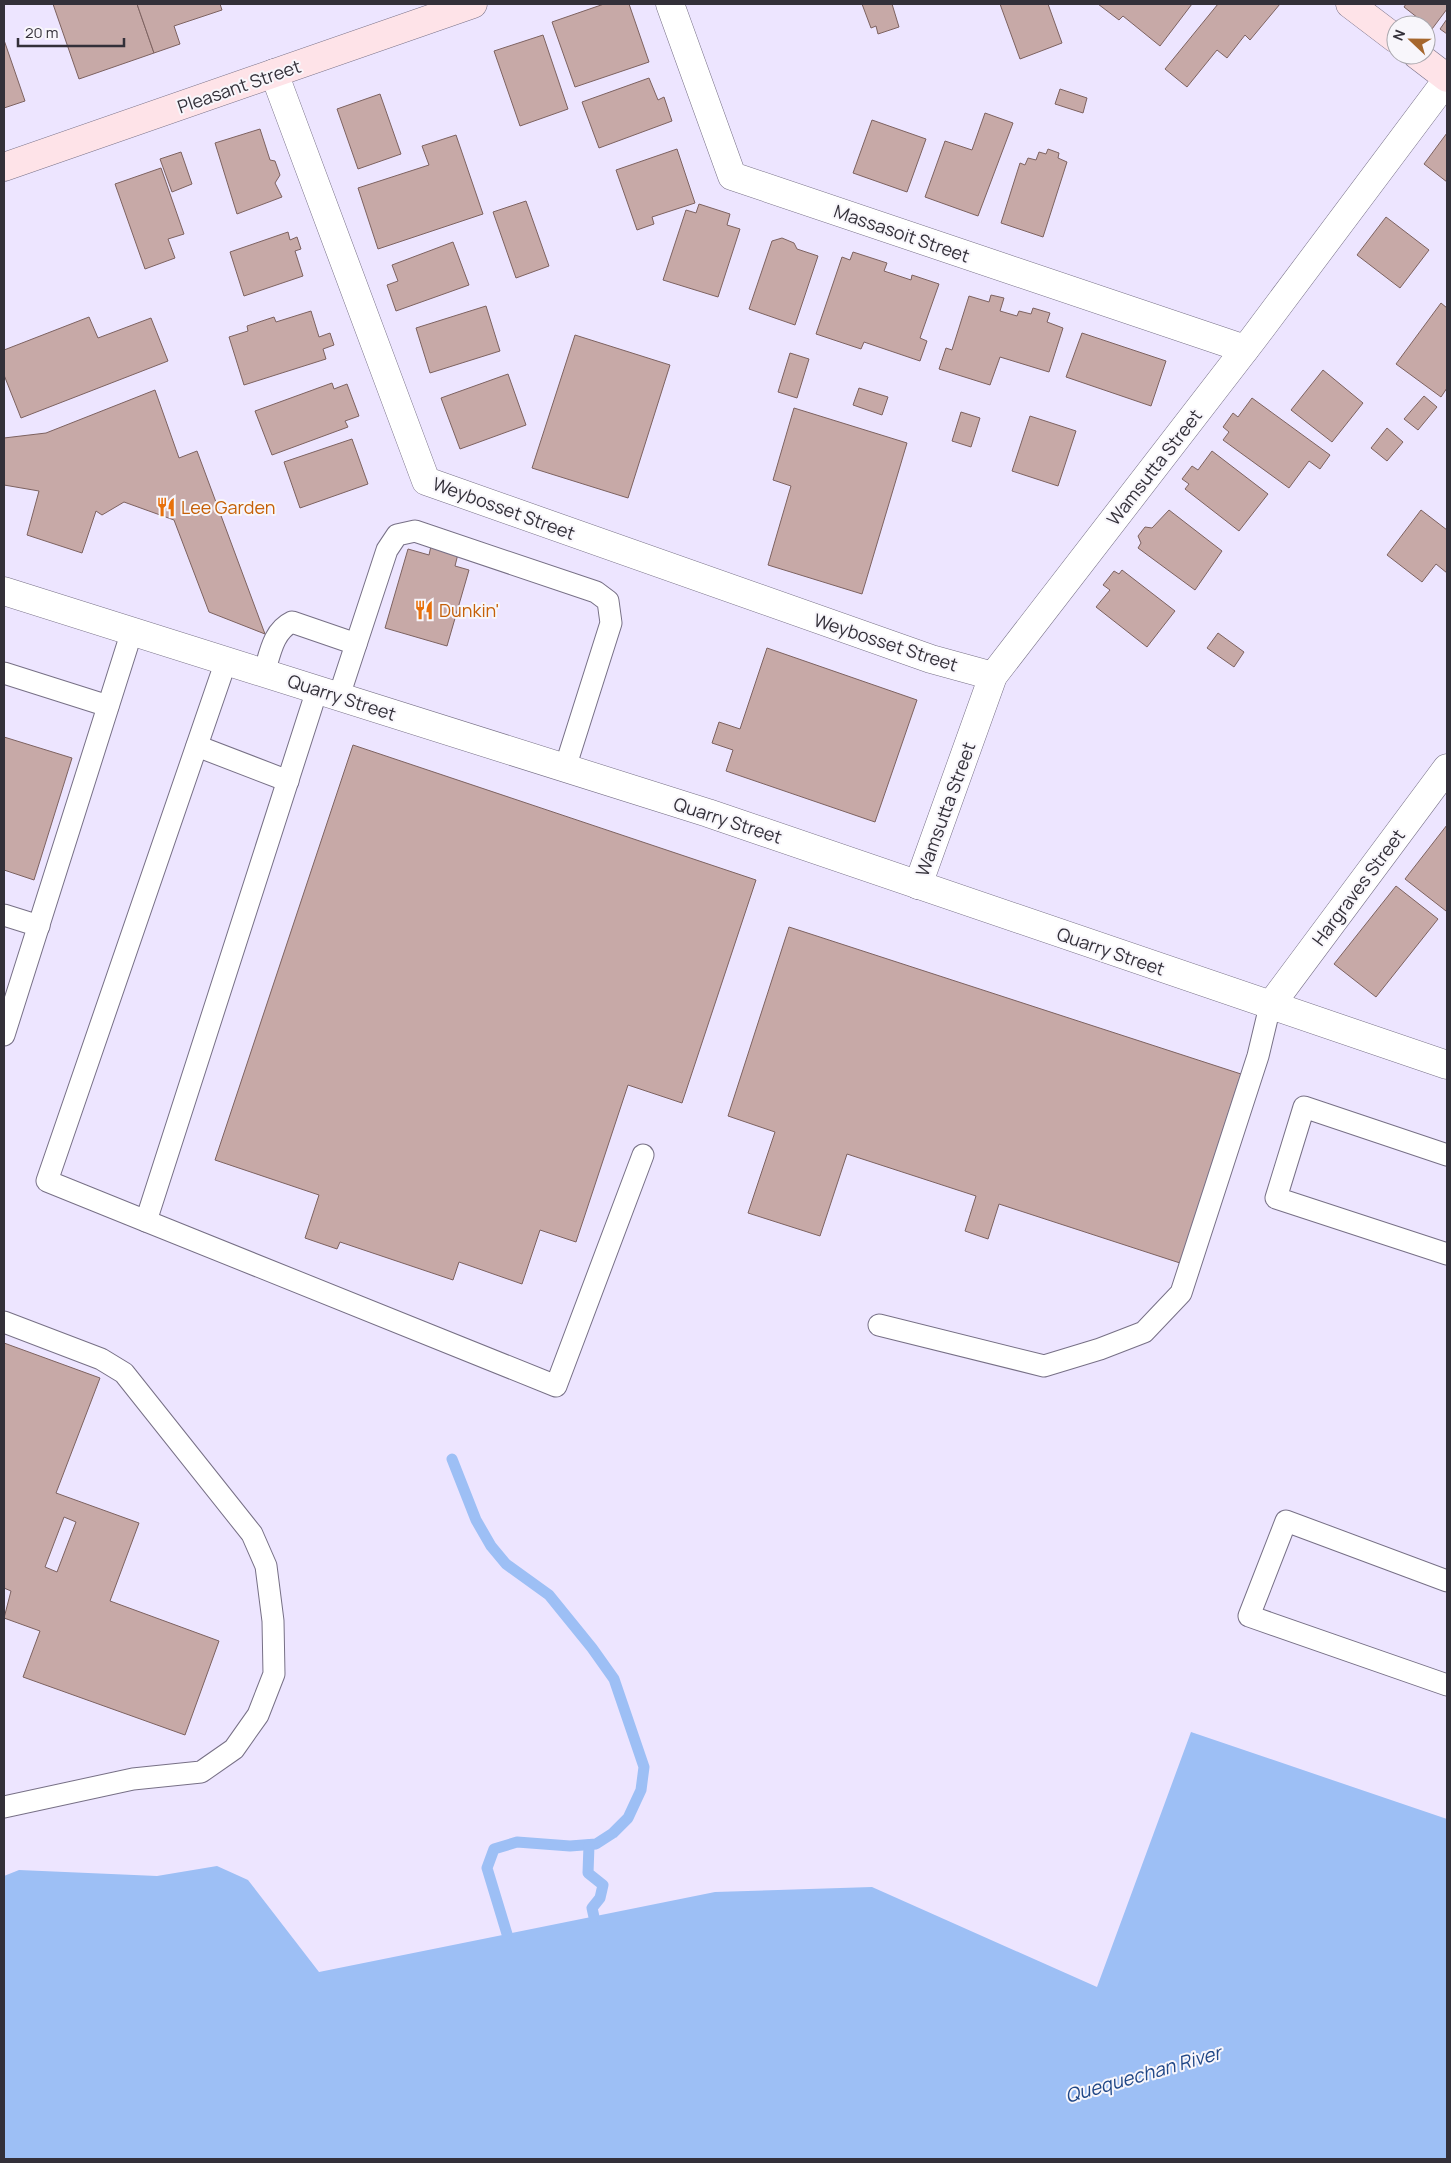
<svg xmlns="http://www.w3.org/2000/svg" width="1451" height="2163" font-family="Manrope,sans-serif">
<rect width="100%" height="100%" fill="#ede5ff"/>
<polygon fill="#9dbff5" points="1191,1732 1447,1819 1447,2159 4,2159 4,1876 19,1870 157,1876 217,1866 248,1880 319,1972 715,1892 872,1887 1097,1987"/>
<g fill="none" stroke-linecap="round" stroke-linejoin="round">
<g stroke="#9dbff5" stroke-width="11">
<polyline points="452,1459 476,1520 491,1546 506,1564 549,1595 592,1648 614,1679 644,1767 641,1790 628,1818 613,1833 596,1844 570,1846 517,1842 494,1849 487,1868 507,1934"/>
<polyline points="589,1845 588,1873 603,1885 600,1898 592,1908 594,1917"/>
</g>
</g>
<g fill="#c7a9a7" stroke="#7d6260" fill-rule="evenodd">
<polygon points="53,4 137,4 154,53 79,79"/>
<polygon points="137,4 220,4 222,10 174,26 180,44 154,53"/>
<polygon points="604,4 629,4 649,62 575,87 552,22"/>
<polygon points="862,4 892,4 899,27 878,34 876,26 871,28"/>
<polygon points="1000,4 1048,4 1062,43 1020,59"/>
<polygon points="1098,4 1192,4 1160,46 1123,16 1119,20"/>
<polygon points="1218,4 1280,4 1250,40 1245,35 1227,58 1217,50 1187,87 1165,69"/>
<polygon points="1406,4 1447,4 1447,9 1432,29 1404,7"/>
<polygon points="1447,19 1447,34 1440,29"/>
<polygon points="543,35 568,109 520,126 494,51"/>
<polygon points="4,40 25,101 4,108"/>
<polygon points="649,78 658,100 664,97 672,121 599,148 582,102"/>
<polygon points="1060,89 1087,98 1083,113 1055,104"/>
<polygon points="380,94 401,154 358,169 337,109"/>
<polygon points="985,113 1013,123 978,216 925,197 945,141 972,150"/>
<polygon points="872,120 926,139 907,192 853,173"/>
<polygon points="260,129 270,160 275,161 280,175 275,183 282,197 237,214 215,143"/>
<polygon points="1447,133 1447,182 1424,164"/>
<polygon points="456,135 483,214 378,249 358,188 429,165 422,146"/>
<polygon points="677,149 695,203 652,217 654,224 637,230 616,170"/>
<polygon points="1048,149 1059,153 1058,158 1067,162 1043,237 1001,223 1020,163 1025,165 1028,158 1036,160 1039,152 1046,154"/>
<polygon points="181,152 192,184 172,192 160,159"/>
<polygon points="161,168 184,234 168,239 175,258 145,269 115,184"/>
<polygon points="526,201 549,266 516,278 493,212"/>
<polygon points="699,204 730,214 727,225 740,229 718,297 663,280 686,210 696,213"/>
<polygon points="1386,217 1429,250 1400,288 1357,255"/>
<polygon points="288,232 290,240 297,237 301,249 295,251 303,276 244,296 230,252"/>
<polygon points="782,238 794,243 797,249 818,256 795,325 749,309 772,241"/>
<polygon points="453,242 469,285 396,311 387,285 398,281 392,265"/>
<polygon points="853,252 887,263 884,271 911,280 912,275 939,284 920,338 927,341 920,361 864,342 861,349 816,334 842,257 850,260"/>
<polygon points="991,295 1004,298 1000,311 1017,316 1019,311 1031,314 1033,308 1050,313 1047,322 1063,328 1049,372 1000,357 990,385 939,369 946,348 952,350 969,296 989,302"/>
<polygon points="1441,303 1447,308 1447,388 1441,397 1396,364"/>
<polygon points="486,306 500,351 430,373 416,328"/>
<polygon points="311,311 319,337 330,333 334,345 323,349 326,359 244,385 229,337 248,331 247,326 274,317 276,322"/>
<polygon points="89,317 98,338 151,318 168,361 21,418 4,375 4,350"/>
<polygon points="1082,333 1166,361 1151,406 1066,377"/>
<polygon points="575,335 670,365 628,498 532,468"/>
<polygon points="790,353 809,359 797,398 778,392"/>
<polygon points="1323,370 1363,403 1332,442 1291,410"/>
<polygon points="508,374 526,425 460,449 441,398"/>
<polygon points="332,383 334,389 347,384 359,416 345,421 348,427 272,455 255,411"/>
<polygon points="859,388 888,397 882,415 853,405"/>
<polygon points="155,390 179,458 197,451 265,634 209,612 174,520 124,502 102,515 96,511 82,553 27,535 39,491 4,485 4,438 46,433"/>
<polygon points="1424,396 1437,407 1418,430 1404,419"/>
<polygon points="1252,398 1330,455 1320,469 1309,461 1289,488 1223,440 1229,432 1223,427 1233,413 1238,417"/>
<polygon points="794,408 907,443 862,594 768,565 791,486 773,480"/>
<polygon points="961,412 980,418 971,447 952,441"/>
<polygon points="1030,416 1076,431 1058,486 1012,471"/>
<polygon points="1387,428 1403,442 1387,461 1371,448"/>
<polygon points="352,439 368,484 300,508 284,462"/>
<polygon points="1212,451 1268,494 1239,531 1185,489 1189,484 1182,479 1192,466 1198,470"/>
<polygon points="1169,510 1222,551 1195,590 1138,548 1141,543 1138,536 1145,527 1152,528"/>
<polygon points="1421,510 1447,530 1447,573 1436,564 1422,582 1387,555"/>
<polygon points="431,546 458,554 455,566 469,570 447,646 385,628 408,549 429,555"/>
<polygon points="1122,570 1175,611 1147,647 1096,607 1110,590 1103,585 1114,571 1119,574"/>
<polygon points="1218,633 1244,652 1234,667 1207,648"/>
<polygon points="767,648 917,700 875,822 726,771 733,750 712,743 719,722 740,729"/>
<polygon points="4,737 72,758 34,880 4,870"/>
<polygon points="353,745 756,880 682,1103 628,1085 576,1242 540,1230 522,1284 459,1262 453,1280 340,1242 337,1249 305,1238 319,1195 215,1160"/>
<polygon points="1447,825 1447,910 1446,911 1405,879"/>
<polygon points="1396,886 1438,919 1376,997 1334,964"/>
<polygon points="789,927 1241,1074 1180,1263 999,1204 988,1239 965,1231 976,1196 847,1154 820,1236 748,1213 775,1132 728,1116"/>
<path d="M 4,1343 L 100,1378 L 56,1493 L 139,1523 L 110,1601 L 219,1641 L 185,1735 L 23,1677 L 40,1631 L 4,1618 L 11,1591 L 4,1588 ZM 64,1517 L 76,1522 L 57,1572 L 45,1567 Z"/>
</g>
<g fill="none" stroke-linecap="round" stroke-linejoin="round">
<defs>
<g id="service">
<polyline points="226,661 47,1181 146,1221 317,690"/>
<polyline points="4,673 108,706"/>
<path d="M 264,673 C 270,654 273,631 292,622 L 356,644"/>
<polyline points="339,696 387,550 397,535 415,531 596,592 608,601 611,623 565,768"/>
<polyline points="197,746 288,781"/>
<polyline points="4,915 39,926"/>
<polyline points="4,1035 132,631"/>
<polyline points="1447,1155 1304,1107 1276,1198 1447,1254"/>
<polyline points="146,1221 556,1386 643,1155"/>
<polyline points="4,1322 101,1359 124,1373 252,1534 266,1566 273,1621 274,1674 258,1715 234,1749 201,1772 133,1779 4,1807"/>
<polyline points="879,1325 1044,1366 1100,1349 1144,1332 1181,1293 1258,1056 1270,1006"/>
<polyline points="1447,1581 1286,1521 1249,1616 1447,1685"/>
</g>
<g id="minor">
<polyline points="670,4 732,176 1245,349"/>
<polyline points="274,73 426,481 931,659 993,676"/>
<polyline points="918,885 993,676 1253,339 1447,80"/>
<polyline points="1270,1006 1447,768"/>
</g>
<polyline id="tertiary" points="4,591 708,813 1447,1065"/>
<g id="secondary">
<polyline points="1350,4 1396,39"/>
<polyline points="1417,55 1447,78"/>
<polyline points="4,167 473,4"/>
</g>
</defs>
<use href="#service" stroke="#777086" stroke-width="23"/>
<use href="#minor" stroke="#777086" stroke-width="29"/>
<use href="#tertiary" stroke="#777086" stroke-width="29"/>
<use href="#secondary" stroke="#777086" stroke-width="29"/>
<use href="#service" stroke="#fff" stroke-width="21"/>
<use href="#minor" stroke="#fff" stroke-width="28"/>
<use href="#tertiary" stroke="#fff" stroke-width="28"/>
<use href="#secondary" stroke="#fee3e8" stroke-width="28"/>
</g>
<defs>
<symbol id="restaurant-bare" viewBox="-9 -9 18 18"><path d="M-5-6h1v4h1v-4h1v4h1v-4h1v5L-1.5 .5V6h-2V.5L-5-1ZM5-6V6H3V1.5H1.5Q1.5-4 5-6Z" fill="#e8710a" stroke="#f8f6fb" stroke-width="2.5" paint-order="stroke"/></symbol>
</defs>
<g fill-rule="evenodd">
<use href="#restaurant-bare" x="152" y="493" width="28" height="28"/>
<use href="#restaurant-bare" x="410" y="596" width="28" height="28"/>
</g>
<g text-anchor="middle" dominant-baseline="central" stroke-width="4" stroke-linejoin="round" paint-order="stroke">
<g font-size="18" fill="#333039" stroke="#f8f6fb">
<text transform="translate(239 86) rotate(-19)">Pleasant Street</text>
<text transform="translate(902 233) rotate(19)">Massasoit Street</text>
<text transform="translate(1154 467) rotate(-52)">Wamsutta Street</text>
<text transform="translate(504 508) rotate(20)">Weybosset Street</text>
<text transform="translate(886 642) rotate(18)">Weybosset Street</text>
<text transform="translate(342 697) rotate(18)">Quarry Street</text>
<text transform="translate(945 809) rotate(-70)">Wamsutta Street</text>
<text transform="translate(728 820) rotate(18)">Quarry Street</text>
<text transform="translate(1358 887) rotate(-53)">Hargraves Street</text>
<text transform="translate(1111 951) rotate(19)">Quarry Street</text>
</g>
<g font-size="18" fill="#c56008" stroke="#f8f6fb" text-anchor="start">
<text x="181" y="507">Lee Garden</text>
<text x="439" y="610">Dunkin'</text>
</g>
<g font-size="19" font-style="italic" fill="#1f4686" stroke="#f8f6fb">
<text transform="translate(1143 2074) rotate(-16)">Quequechan River</text>
</g>
</g>
<rect width="1451" height="2163" fill="none" stroke="#333039" stroke-width="10"/>
<g transform="translate(1411 40) rotate(292)"><circle r="24" fill="#f8f6fb" stroke="#a9a7ad"/>
<path d="M0-4L9 19L0 12L-9 19Z" fill="#a6672e"/>
<text y="-8" font-size="14" font-weight="bold" text-anchor="middle" fill="#333039">N</text>
</g>
<path d="M18 38v8h106v-8" fill="none" stroke="#333039" stroke-width="2.5"/>
<text x="25" y="38" font-size="15" fill="#333039" stroke="#f8f6fb" stroke-width="4" paint-order="stroke">20 m</text>
</svg>
